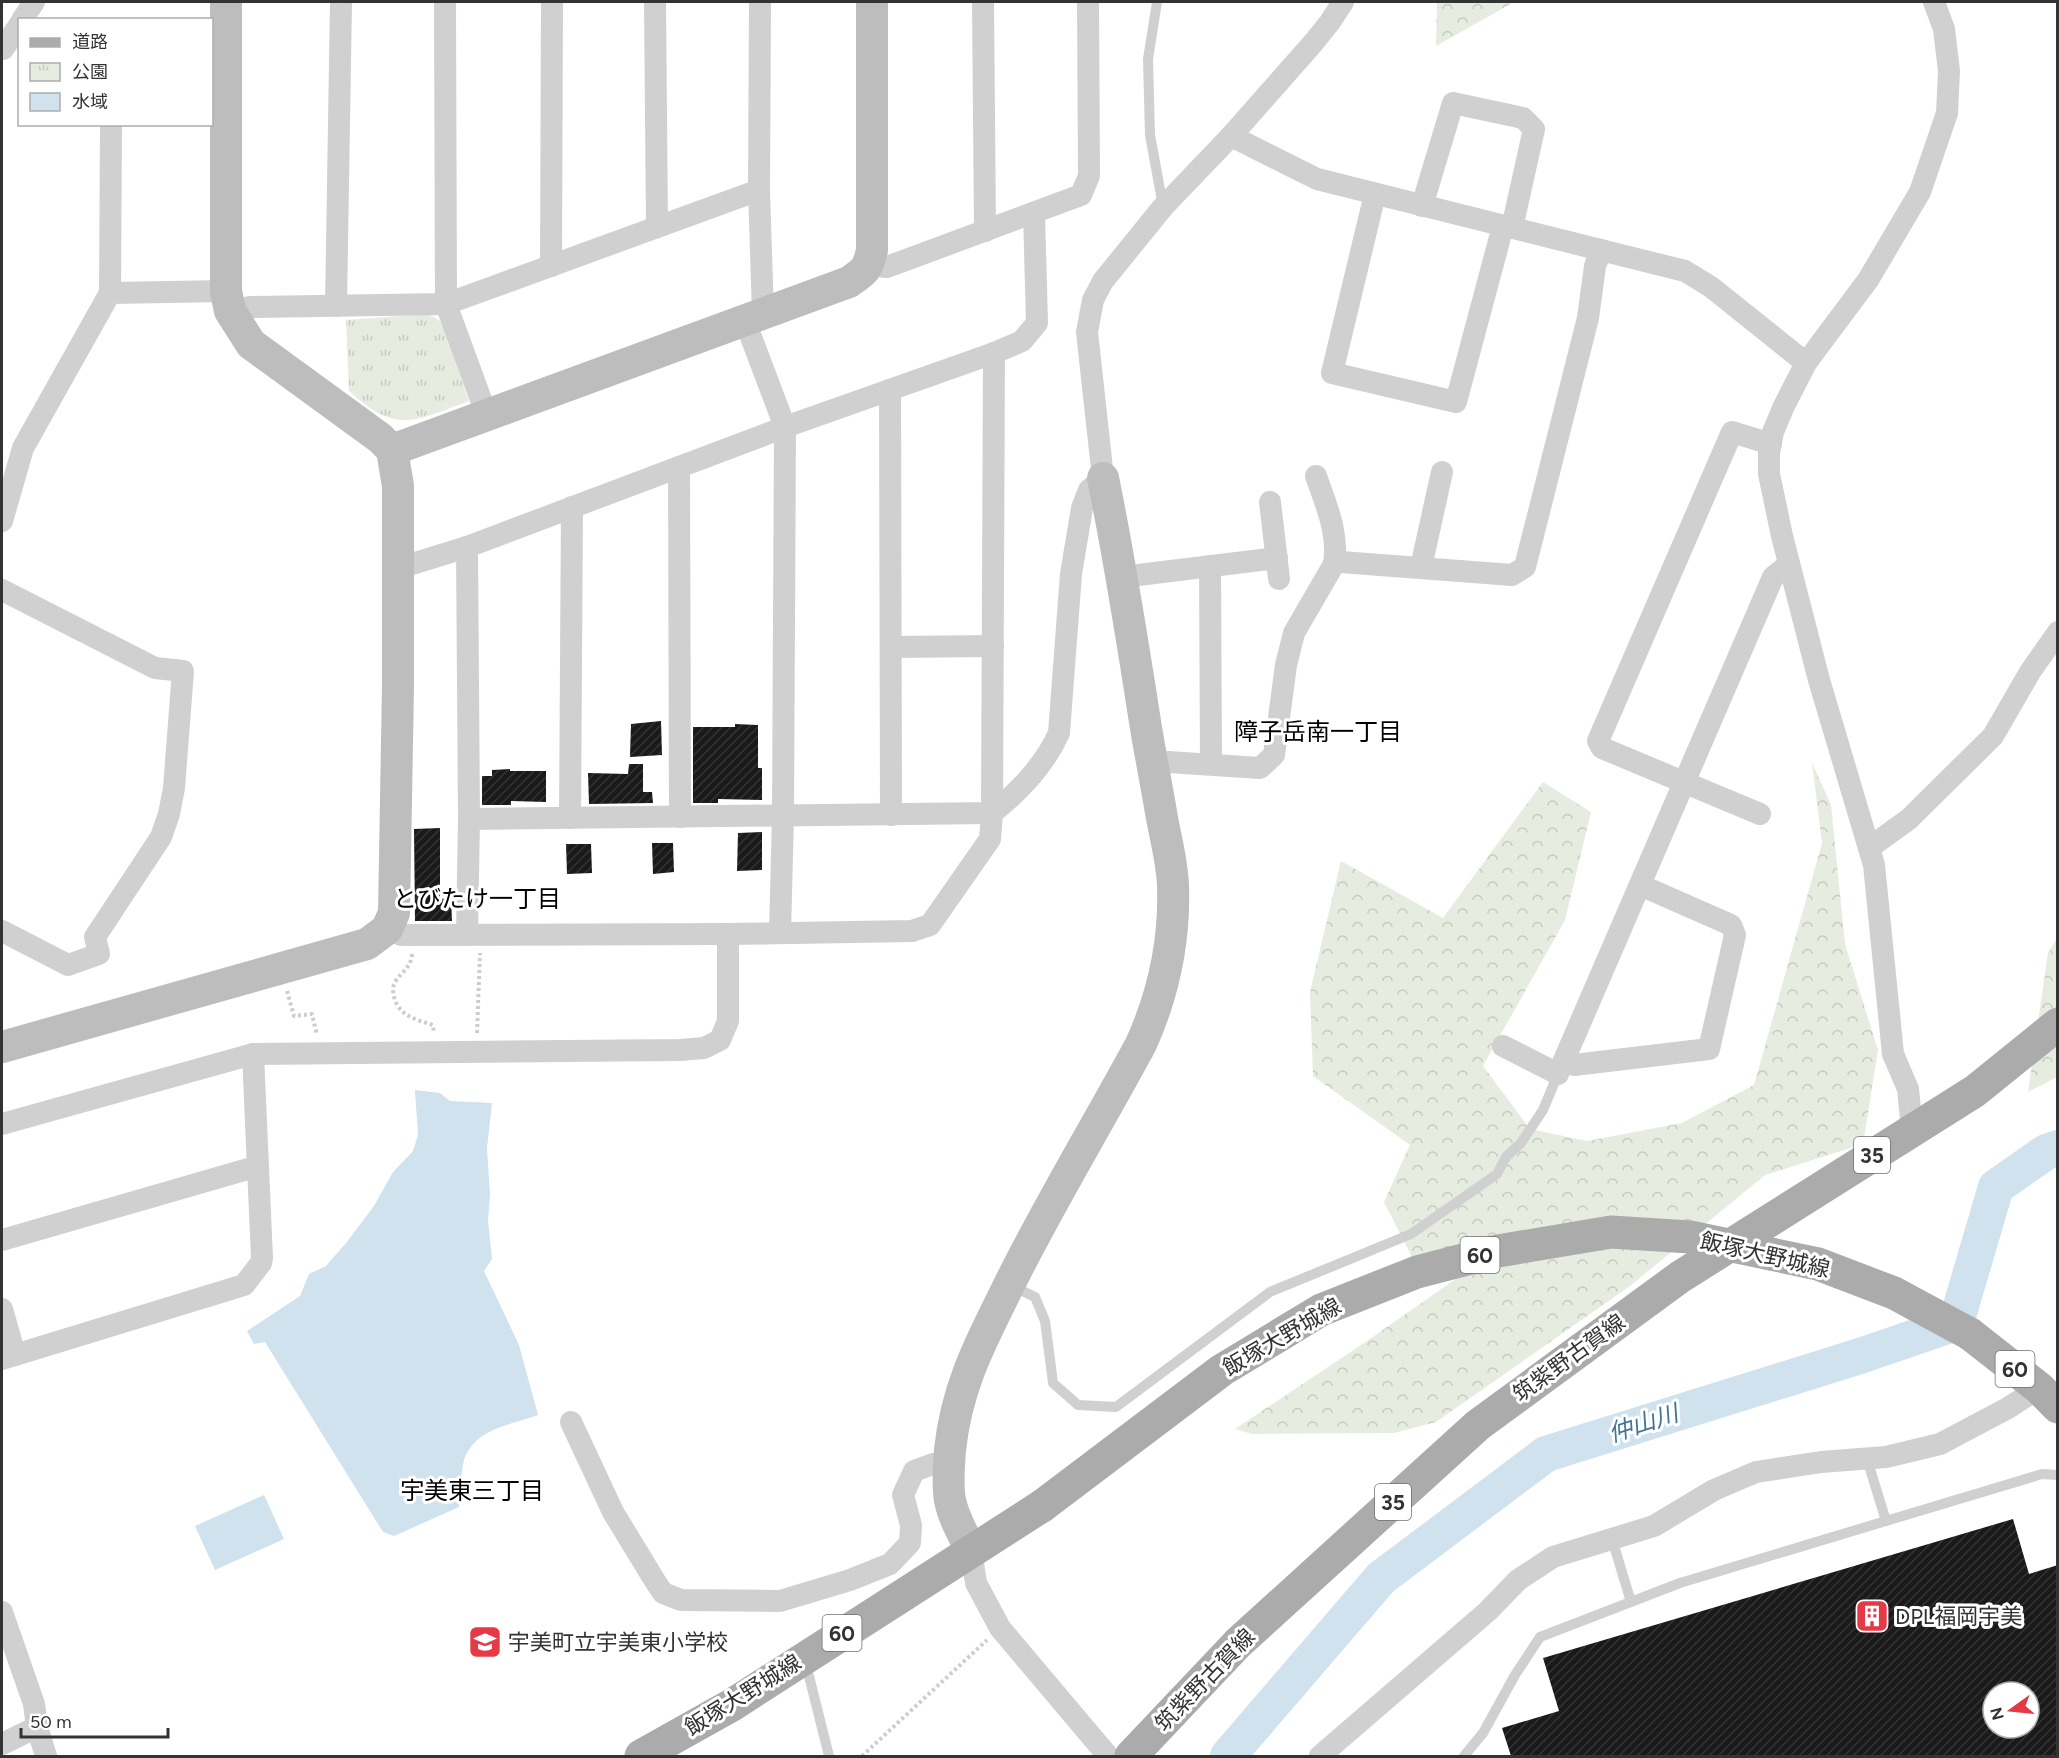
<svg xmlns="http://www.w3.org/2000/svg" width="2059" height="1758" font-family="Figtree,'Noto Sans JP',sans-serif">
<defs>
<pattern id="forest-crowns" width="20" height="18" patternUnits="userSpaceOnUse" patternTransform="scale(1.5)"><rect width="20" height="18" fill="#e6ecdf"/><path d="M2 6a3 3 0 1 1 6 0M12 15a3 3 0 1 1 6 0" fill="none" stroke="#c6cbc0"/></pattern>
<pattern id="park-tufts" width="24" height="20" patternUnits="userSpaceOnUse" patternTransform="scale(1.5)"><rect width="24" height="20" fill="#e6ecdf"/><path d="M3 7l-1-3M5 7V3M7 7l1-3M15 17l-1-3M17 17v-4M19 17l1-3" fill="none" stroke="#c6cbc0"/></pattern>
<pattern id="building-hatch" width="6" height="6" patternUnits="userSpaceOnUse" patternTransform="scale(1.5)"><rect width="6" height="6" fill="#1a1a1a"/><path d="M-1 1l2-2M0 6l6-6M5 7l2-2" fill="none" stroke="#333"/></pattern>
</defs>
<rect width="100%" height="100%" fill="#fff"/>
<g fill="url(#forest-crowns)">
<polygon points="1437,2 1514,2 1436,46"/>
<polygon points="1812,763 1831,805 1845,944 1878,1050 1863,1144 1765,1175 1630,1286 1436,1422 1394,1433 1252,1434 1235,1429 1367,1341 1457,1278 1412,1257 1384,1202 1410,1145 1313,1076 1310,992 1341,861 1443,918 1543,782 1591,812 1565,920 1483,1066 1530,1129 1587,1141 1682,1123 1754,1085 1822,843"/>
<polygon points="2057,938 2057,1077 2028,1092 2048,953"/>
</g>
<path fill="url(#park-tufts)" d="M 428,314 L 442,322 L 469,401 C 414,421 397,435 349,391 L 346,320 Z"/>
<g fill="#cfe2ee">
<path d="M 415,1090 L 440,1093 L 450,1101 L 492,1103 L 487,1148 L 490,1194 L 488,1221 L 492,1259 L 484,1271 L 519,1345 L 538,1415 C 511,1425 475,1428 464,1460 C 460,1474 461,1493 459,1507 L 394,1536 L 383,1532 L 265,1342 L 254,1344 L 247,1331 L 300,1296 L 309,1274 L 326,1266 L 346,1243 L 374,1206 L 393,1172 L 413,1151 L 418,1135 Z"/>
<polygon points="264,1495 284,1539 215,1570 195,1526"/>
</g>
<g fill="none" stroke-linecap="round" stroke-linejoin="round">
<polyline stroke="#cfe2ee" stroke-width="36" points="1228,1756 1381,1578 1546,1454 1863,1355 1956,1323 1996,1187 2046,1152 2058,1148"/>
</g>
<g fill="url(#building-hatch)" fill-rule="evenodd">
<polygon points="661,721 662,755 630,757 631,724"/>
<polygon points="735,724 758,725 758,768 762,768 762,800 718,799 718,803 693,803 693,727 735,727"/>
<polygon points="629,764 643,764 643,792 652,792 653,803 589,804 588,773 628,774"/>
<polygon points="510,769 510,771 546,771 546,802 511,801 511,805 482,805 482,776 492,776 492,770"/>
<polygon points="440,828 440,899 451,898 452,921 415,921 414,829"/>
<polygon points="762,832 762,870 737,871 738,833"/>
<polygon points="652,843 673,843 674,872 653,874"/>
<polygon points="566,844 591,844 592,873 567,874"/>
<path d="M 2013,1519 L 2029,1574 L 2058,1565 L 2058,1756 L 1511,1756 L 1502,1728 L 1559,1711 L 1543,1658 ZM 1993,1692 L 2029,1692 L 2029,1728 L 1993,1728 Z"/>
</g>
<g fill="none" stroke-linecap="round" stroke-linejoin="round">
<g stroke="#cdcdcd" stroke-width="4" stroke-dasharray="3 3" stroke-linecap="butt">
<path d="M 412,954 C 411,968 402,971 395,982 C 392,988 393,994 395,1000 C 401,1017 418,1020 433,1025 L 434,1033"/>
<polyline points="287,991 294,1016 312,1014 317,1035"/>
<polyline points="477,1033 480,953"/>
<polyline points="862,1756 987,1640"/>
</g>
<g stroke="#d0d0d0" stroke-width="10">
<polyline points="1157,2 1148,59 1150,135 1163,206"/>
<polyline points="1012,1286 1035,1297 1045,1321 1053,1383 1078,1405 1116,1407 1270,1292 1411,1234 1497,1174 1506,1157 1521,1143 1543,1110 1558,1074"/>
<polyline points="1867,1459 1886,1521"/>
<polyline points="1612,1539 1631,1602"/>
<polyline points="804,1664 809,1676 829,1756"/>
<polyline points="1464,1756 1483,1733 1515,1675 1540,1637 1680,1583 2042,1474 2058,1475"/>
</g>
<g stroke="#d0d0d0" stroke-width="22">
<polyline points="445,2 446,304 487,416"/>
<polyline points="655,2 657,227"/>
<polyline points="760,2 759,190 763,314"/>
<polyline points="983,2 985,231"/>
<polyline points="22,20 34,2"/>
<polyline points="3,49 20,24"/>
<polyline points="1231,136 1317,179 1685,271 1711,287 1806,363"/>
<polyline points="1375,194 1332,373 1456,402 1503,226"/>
<polyline points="1422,206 1453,103 1523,118 1534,129 1512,228"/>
<polyline points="869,265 887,267 1081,195 1089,176 1088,2"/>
<polyline points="551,266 552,2"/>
<polyline points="110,293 111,124"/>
<polyline points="336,306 341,2"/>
<polyline points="230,311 250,307 446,304 759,190"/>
<polyline points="745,321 785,427 783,816 780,933"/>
<polyline points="890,390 891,815"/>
<polyline points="679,467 680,817"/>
<path d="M 1316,476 C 1326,505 1339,533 1334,564"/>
<polyline points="1270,502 1279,579"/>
<polyline points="2,521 23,448 110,293 226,291"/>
<polyline points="1210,566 1211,764"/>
<polyline points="1421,567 1442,472"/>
<polyline points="399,568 467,547 785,427 994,353 1022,341 1037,323 1034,213"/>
<polyline points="1122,577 1277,558"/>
<polyline points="2,590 155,668 183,671 174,788 169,814 161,837 95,937 99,954 68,965 2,931"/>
<polyline points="891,647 993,646"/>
<polyline points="1152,765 1168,762 1260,768 1274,755 1286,665 1294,633 1334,564 1341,562 1512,575 1525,567 1588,318 1595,266 1601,250"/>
<polyline points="1760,814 1602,748 1598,741 1732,432 1771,444"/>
<polyline points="570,818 572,507"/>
<path d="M 469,819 L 992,813 C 1020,791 1044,766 1059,733 L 1071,574 L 1082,508 L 1089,490 L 1103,478 L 1087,332 L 1093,300 L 1103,281 L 1163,207 L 1231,136 L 1314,42 L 1330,22 L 1343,2"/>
<polyline points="1869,848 1909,819 1993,736 2030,672 2058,632"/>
<polyline points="387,929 401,935 728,934 912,931 930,925 990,839 992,813 994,353"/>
<polyline points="467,935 469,819 467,547"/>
<polyline points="1503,1046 1558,1074 1773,577 1789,564"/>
<polyline points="1564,1061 1574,1065 1709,1049 1735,935 1731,925 1640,885"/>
<polyline points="2,1124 253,1054 680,1050 704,1048 720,1040 728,1021 728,934"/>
<polyline points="1912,1129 1908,1089 1893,1054 1874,865 1819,680 1782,536 1769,474 1769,453 1773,432 1784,406 1806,363 1868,280 1920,192 1947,113 1949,71 1944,29 1934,2"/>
<polyline points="2,1240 248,1169 258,1168"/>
<polyline points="2,1309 15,1355"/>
<polyline points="2,1359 244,1285 261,1263 262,1258 253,1054"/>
<polyline points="571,1422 613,1512 655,1581 663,1593 681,1600 780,1601 850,1580 890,1564 910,1543 911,1525 903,1495 914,1471 933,1464 949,1464"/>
<polyline points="971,1550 976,1583 1000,1628 1108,1756"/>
<polyline points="2,1612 34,1704 37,1727 46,1756"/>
<polyline points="2,1744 37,1727"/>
<polyline points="1320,1756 1488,1611 1518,1580 1553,1557 1654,1526 1714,1490 1756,1472 1821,1462 1886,1457 1940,1444 2008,1408 2039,1388"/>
</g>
<g stroke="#bdbdbd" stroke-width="32">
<path d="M 392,450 L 849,282 C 865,271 868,269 872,250 L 872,2"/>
<polyline points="2,1047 367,944 387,929 394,913 398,686 398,486 392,450 380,438 251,344 230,311 226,291 226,2"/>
<path d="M 971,1550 C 963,1534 953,1517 950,1500 C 947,1484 949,1466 950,1450 C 957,1383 983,1338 1012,1279 C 1052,1199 1099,1122 1141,1044 C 1164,993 1175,941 1173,885 C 1172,862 1166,840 1162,818 C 1157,788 1151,758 1146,728 C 1133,644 1120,561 1103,478"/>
</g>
<g stroke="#ababab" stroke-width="33">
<polyline points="1970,1334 2039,1388 2058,1407"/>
<polyline points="641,1756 732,1705 1042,1506"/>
<polyline points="1131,1756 1238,1643 1478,1425 1680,1277 1975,1091 2058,1024"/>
</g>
<polyline stroke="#ababab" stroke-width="33" points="1042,1506 1222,1370 1321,1310 1417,1272 1498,1251 1611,1232 1690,1237 1818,1264 1894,1293 1970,1334"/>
</g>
<defs>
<symbol id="building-square" viewBox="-11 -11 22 22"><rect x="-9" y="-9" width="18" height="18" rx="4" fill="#e63946" stroke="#fff"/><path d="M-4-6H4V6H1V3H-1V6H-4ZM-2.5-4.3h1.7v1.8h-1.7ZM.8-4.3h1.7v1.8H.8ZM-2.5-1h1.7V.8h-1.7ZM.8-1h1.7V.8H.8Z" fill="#fff"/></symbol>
<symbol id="school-square" viewBox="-11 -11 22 22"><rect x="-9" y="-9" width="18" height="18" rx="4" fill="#e63946" stroke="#fff"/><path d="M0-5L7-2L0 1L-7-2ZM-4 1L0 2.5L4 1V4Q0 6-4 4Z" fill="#fff"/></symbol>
</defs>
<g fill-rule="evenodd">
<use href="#building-square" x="1853" y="1597" width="38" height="38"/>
<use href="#school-square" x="466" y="1623" width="38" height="38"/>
</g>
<g text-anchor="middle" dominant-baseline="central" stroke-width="6" stroke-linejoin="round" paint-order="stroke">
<g fill="#fff" stroke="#707070" stroke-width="1.5">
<rect x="1854" y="1137" width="36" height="36" rx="4.5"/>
<rect x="1460.5" y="1237" width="39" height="36" rx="4.5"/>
<rect x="1995.5" y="1351" width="39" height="36" rx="4.5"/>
<rect x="1375" y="1484" width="36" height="36" rx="4.5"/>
<rect x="822.5" y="1615" width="39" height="36" rx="4.5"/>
</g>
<g font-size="21" font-weight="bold" fill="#333">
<text x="1872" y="1155">35</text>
<text x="1480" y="1255">60</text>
<text x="2015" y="1369">60</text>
<text x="1393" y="1502">35</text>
<text x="842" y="1633">60</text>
</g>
<g font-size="22" fill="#333" stroke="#fff">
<text transform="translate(1765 1255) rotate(13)">飯塚大野城線</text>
<text transform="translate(1282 1337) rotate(-30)">飯塚大野城線</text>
<text transform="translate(1569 1358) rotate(-36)">筑紫野古賀線</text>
<text transform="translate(1205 1680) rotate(-46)">筑紫野古賀線</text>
<text transform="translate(743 1695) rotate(-32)">飯塚大野城線</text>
</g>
<g font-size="22" fill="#333" stroke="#fff" text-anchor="start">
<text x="1895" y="1616">DPL福岡宇美</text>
<text x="508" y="1642">宇美町立宇美東小学校</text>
</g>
<g font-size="24" fill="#000" stroke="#fff">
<text x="1318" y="731">障子岳南一丁目</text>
<text x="477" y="898">とびたけ一丁目</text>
<text x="472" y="1490">宇美東三丁目</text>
</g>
<g font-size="24" font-style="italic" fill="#3f7597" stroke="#fff">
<text transform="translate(1643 1423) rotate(-18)">仲山川</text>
</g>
</g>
<rect width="2059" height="1758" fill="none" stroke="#333333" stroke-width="6"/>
<rect x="18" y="18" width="195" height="108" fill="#ffffff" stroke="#adadad" stroke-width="1.5"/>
<rect x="30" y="38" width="30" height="9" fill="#ababab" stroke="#adadad" stroke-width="1.5"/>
<text x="72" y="48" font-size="18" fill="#333333">道路</text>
<rect x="30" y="63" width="30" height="18" fill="url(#park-tufts)" stroke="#adadad" stroke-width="1.5"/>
<text x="72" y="78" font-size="18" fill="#333333">公園</text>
<rect x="30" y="93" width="30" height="18" fill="#cfe2ee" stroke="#adadad" stroke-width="1.5"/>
<text x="72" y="108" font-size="18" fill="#333333">水域</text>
<g transform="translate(2011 1710) rotate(255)"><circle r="28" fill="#ffffff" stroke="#adadad" stroke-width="1.5"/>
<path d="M0-4.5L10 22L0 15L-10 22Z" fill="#e63946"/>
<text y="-9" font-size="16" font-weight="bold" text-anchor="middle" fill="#333333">N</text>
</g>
<path d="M21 1728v9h147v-9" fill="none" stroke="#333333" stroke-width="3"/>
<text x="30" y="1728" font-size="18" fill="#333333" stroke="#ffffff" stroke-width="4.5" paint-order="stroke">50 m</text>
</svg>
